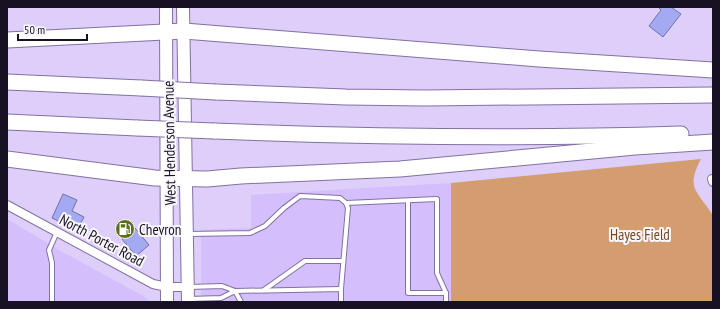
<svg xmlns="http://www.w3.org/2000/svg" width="720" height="309" font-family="'PT Sans Narrow',sans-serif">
<rect width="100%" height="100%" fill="#ddcefa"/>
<g fill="#d4bffc">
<polygon points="451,183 451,302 201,302 201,230 251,228 251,195"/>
<polygon points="7,219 59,250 145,297 150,302 7,302"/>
</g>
<path fill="#d49d6f" d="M 701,159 C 685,189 698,191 712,214 L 713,302 L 451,302 L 451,183 Z"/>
<g fill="#a4aaf2" stroke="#6e72a4">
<polygon points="658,7 671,7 681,14 663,37 649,26 661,10"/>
<polygon points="63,194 77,200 72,211 84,217 77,230 52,218"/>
<polygon points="135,228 149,245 136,256 122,239"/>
</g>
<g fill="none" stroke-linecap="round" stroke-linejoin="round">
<defs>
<g id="service">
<polyline points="408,201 408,293 446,293"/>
<polyline points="346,203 437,199 437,273 446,293 446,302"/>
<polyline points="189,234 250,233 265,226 284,208 300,196 340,198 346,203 348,208 341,289"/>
<polyline points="189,287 222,286 235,291 341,289 341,302"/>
<polyline points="264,290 305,261 343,261"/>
<polyline points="235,291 241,302"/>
<polyline points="189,299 221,298 235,291"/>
<polyline points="52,302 52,263 49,250 57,232"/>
</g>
<g id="minor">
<polyline points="712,179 713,182"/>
<polyline points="7,205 153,284 167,287 188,287"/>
</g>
<g id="secondary">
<polyline points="166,7 167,302"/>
<polyline points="183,7 188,302"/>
</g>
<g id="motorway">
<polyline points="7,40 184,31 539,59 713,70"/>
<polyline points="7,82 141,88"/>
<polyline points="216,92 346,97 425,98 713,95"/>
<polyline points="7,122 137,128"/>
<path d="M 214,131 C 370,137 526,139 681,134"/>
<polyline points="7,159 155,178 207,179 241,176 400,169 635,147 713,142"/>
</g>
</defs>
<use href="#service" stroke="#8271a3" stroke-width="6"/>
<use href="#minor" stroke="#8271a3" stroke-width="10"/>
<use href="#secondary" stroke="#8271a3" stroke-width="14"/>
<use href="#motorway" stroke="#8271a3" stroke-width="17"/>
<use href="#service" stroke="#fff" stroke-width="4"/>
<use href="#minor" stroke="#fff" stroke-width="8"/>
<use href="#secondary" stroke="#fff" stroke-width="12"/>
<use href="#motorway" stroke="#fff" stroke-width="15"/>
<defs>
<g id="motorway-bridge">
<polyline points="141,88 216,92"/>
<polyline points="137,128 214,131"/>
</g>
</defs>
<use href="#motorway-bridge" stroke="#8271a3" stroke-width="17" stroke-linecap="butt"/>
<use href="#motorway-bridge" stroke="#fff" stroke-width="15"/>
</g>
<defs>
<symbol id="fuel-disc" viewBox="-11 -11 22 22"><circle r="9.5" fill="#5e6f1c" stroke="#f9f7fc"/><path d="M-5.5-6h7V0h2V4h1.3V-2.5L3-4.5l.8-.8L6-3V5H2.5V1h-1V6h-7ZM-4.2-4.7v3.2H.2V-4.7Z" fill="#fff"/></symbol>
</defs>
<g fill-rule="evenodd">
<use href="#fuel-disc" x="114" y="218" width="22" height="22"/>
</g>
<g text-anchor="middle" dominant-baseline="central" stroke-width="4" stroke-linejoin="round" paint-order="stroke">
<g font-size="15" fill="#181124" stroke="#f9f7fc">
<text transform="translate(169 143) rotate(-91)">West Henderson Avenue</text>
<text transform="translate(102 240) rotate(28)">North Porter Road</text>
</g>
<g font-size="15" fill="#181124" stroke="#f9f7fc" text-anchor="start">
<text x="139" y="229">Chevron</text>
</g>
<g font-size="15" fill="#754922" stroke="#f9f7fc">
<text x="640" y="234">Hayes Field</text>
</g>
</g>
<rect width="720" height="309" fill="none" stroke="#181124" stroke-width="16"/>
<path d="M18 34v6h69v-6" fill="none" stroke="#181124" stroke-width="2"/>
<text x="24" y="34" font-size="12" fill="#181124" stroke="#f9f7fc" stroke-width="3" paint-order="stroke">50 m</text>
</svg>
